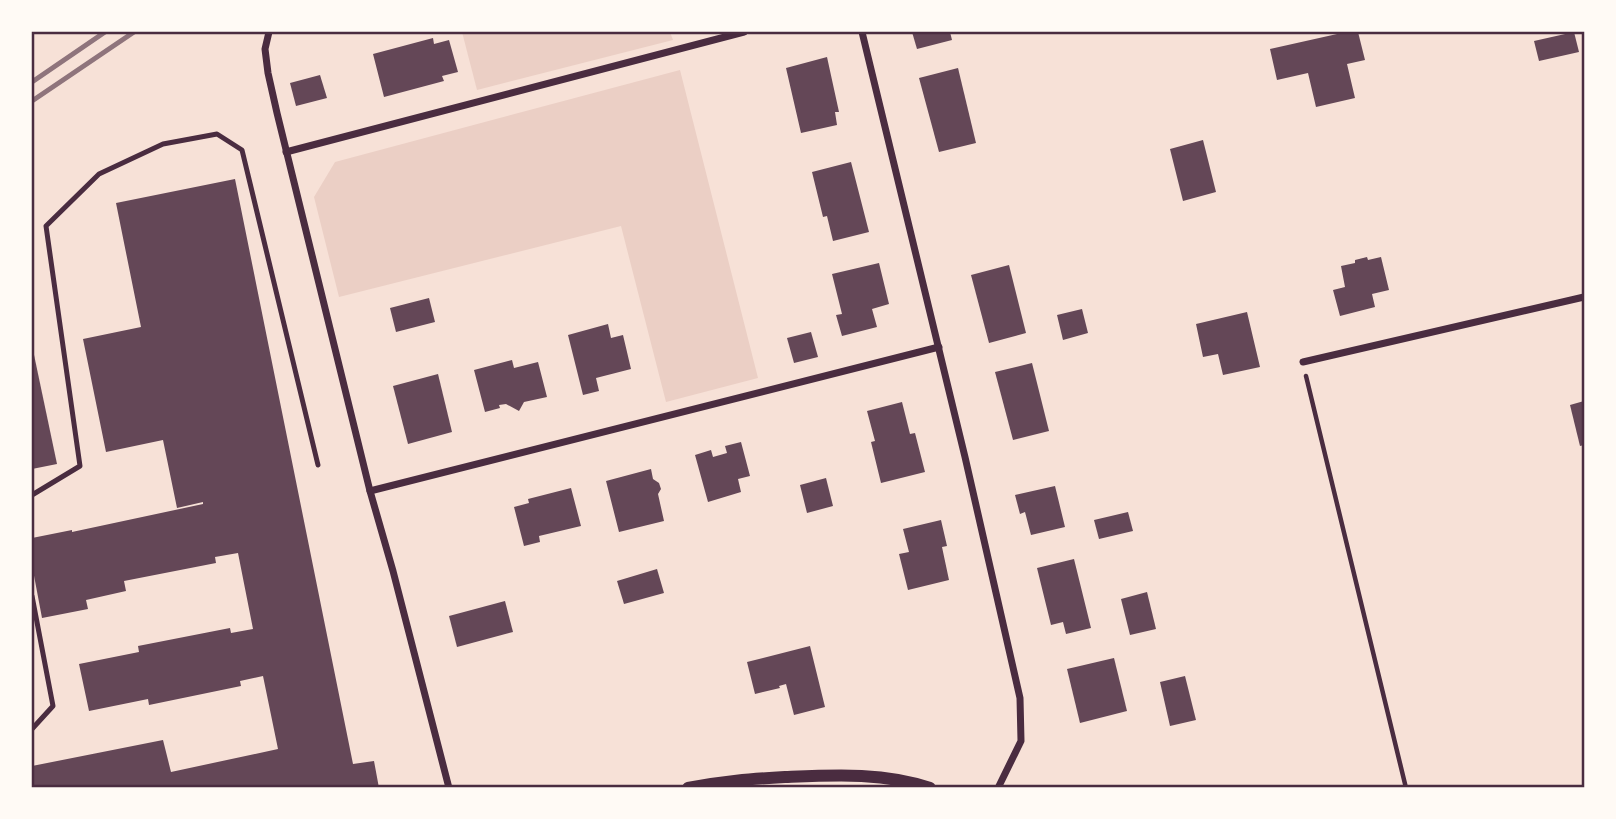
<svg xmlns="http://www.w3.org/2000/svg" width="1616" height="819" font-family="'Zilla Slab',serif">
<rect width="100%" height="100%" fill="#f7e1d7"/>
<g fill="#ebcfc5">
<polygon points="462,32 670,32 673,40 477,90"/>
<polygon points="680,70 758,378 666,402 621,226 339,297 314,197 335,162"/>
</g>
<g fill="#644757">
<polygon points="912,32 950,32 952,40 917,49"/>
<polygon points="1346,32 1358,32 1365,60 1347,64 1355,98 1316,107 1308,73 1277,80 1270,49"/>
<polygon points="1574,32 1579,52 1539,61 1534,41"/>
<polygon points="433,38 434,44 449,40 458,72 442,76 444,81 384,97 373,54"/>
<polygon points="827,57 839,112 835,112 837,125 801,133 786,68"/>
<polygon points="958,68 976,143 939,152 919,78"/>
<polygon points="320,75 327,98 296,106 290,83"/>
<polygon points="1203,140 1216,192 1183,201 1170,149"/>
<polygon points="851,162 869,232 833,241 827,216 823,217 812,172"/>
<polygon points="235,179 353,764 374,761 379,788 32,788 32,766 163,740 171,772 278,749 263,676 240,681 241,686 149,705 148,699 89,711 79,664 139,652 138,646 230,628 231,633 253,629 238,553 215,557 216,563 124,581 126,591 86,600 88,609 42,618 32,565 32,538 72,530 72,532 203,504 203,502 177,508 163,440 106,452 83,339 141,327 116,203"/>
<polygon points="1367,257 1368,260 1381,257 1389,290 1372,294 1375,307 1340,316 1333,290 1345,287 1341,266 1355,263 1355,260"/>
<polygon points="879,263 889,304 872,309 877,327 842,336 836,315 842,314 832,274"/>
<polygon points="1009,265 1026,333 989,343 971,275"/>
<polygon points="429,298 435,322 396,332 390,308"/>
<polygon points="1082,309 1088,333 1063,340 1057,315"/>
<polygon points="1247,312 1260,367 1223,375 1218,354 1203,357 1196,324"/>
<polygon points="608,324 611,338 623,335 631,369 596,378 599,391 583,395 568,335"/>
<polygon points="811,332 818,357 794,363 787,338"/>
<polygon points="33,350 57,464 32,469 32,351"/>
<polygon points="512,360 514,368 538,362 547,397 524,402 519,411 506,404 499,405 500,408 485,412 474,370"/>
<polygon points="1032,363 1049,431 1013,440 995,372"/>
<polygon points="438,374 452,432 408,444 393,386"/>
<polygon points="1584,401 1584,445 1580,446 1570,405"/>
<polygon points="902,402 910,434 915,433 925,472 881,483 871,442 875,441 867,411"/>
<polygon points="741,442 750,476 738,479 741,492 708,502 695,455 711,450 713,457 727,453 725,446"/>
<polygon points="651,469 653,479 659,483 661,489 658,494 664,521 619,532 606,481"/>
<polygon points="826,478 833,506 807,513 800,485"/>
<polygon points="1055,486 1065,527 1031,535 1025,512 1020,514 1015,495"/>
<polygon points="571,488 581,526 539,536 540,542 524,546 514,507 529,503 528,499"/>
<polygon points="1128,512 1133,531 1099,539 1094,520"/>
<polygon points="941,520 947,546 942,547 949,580 908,590 899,554 909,552 903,529"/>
<polygon points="1074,559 1091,628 1066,634 1063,622 1051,625 1037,568"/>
<polygon points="657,569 664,593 624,604 617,581"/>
<polygon points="1147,592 1156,629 1130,635 1121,599"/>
<polygon points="505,601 513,632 457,647 449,616"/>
<polygon points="810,646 825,707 794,715 786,684 779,686 780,688 755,694 747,662"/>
<polygon points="1114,658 1127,711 1080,723 1067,669"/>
<polygon points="1185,676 1196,720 1170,726 1160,682"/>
</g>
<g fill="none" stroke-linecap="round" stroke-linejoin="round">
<polyline stroke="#4a2c40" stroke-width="4.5" points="1306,376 1406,788"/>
<g stroke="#4a2c40" stroke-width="5">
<polyline points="32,495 80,466 46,226 99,174 163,144 217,134 242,150 318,465"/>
<polyline points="32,596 53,706 32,729"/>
</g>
<g stroke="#4a2c40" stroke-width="7">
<polyline points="269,32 265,49 268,73 277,113 370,491 393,571 449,788"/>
<polyline points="862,32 965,457 1020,698 1021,741 998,788"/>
<polyline points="286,152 744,32"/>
<polyline points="1303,362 1584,297"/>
<polyline points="370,491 939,347"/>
</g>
<path stroke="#4a2c40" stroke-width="12" d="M 688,788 C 722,781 751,779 785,777 C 833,775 884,772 930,788"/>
<g stroke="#8f747c" stroke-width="5">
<polyline points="32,82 105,32"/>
<polyline points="32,101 134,32"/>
</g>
</g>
<rect width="1616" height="819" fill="none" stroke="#fffaf5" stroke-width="66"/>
<rect x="33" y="33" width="1550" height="753" fill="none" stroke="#4a2c40" stroke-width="2.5"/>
</svg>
